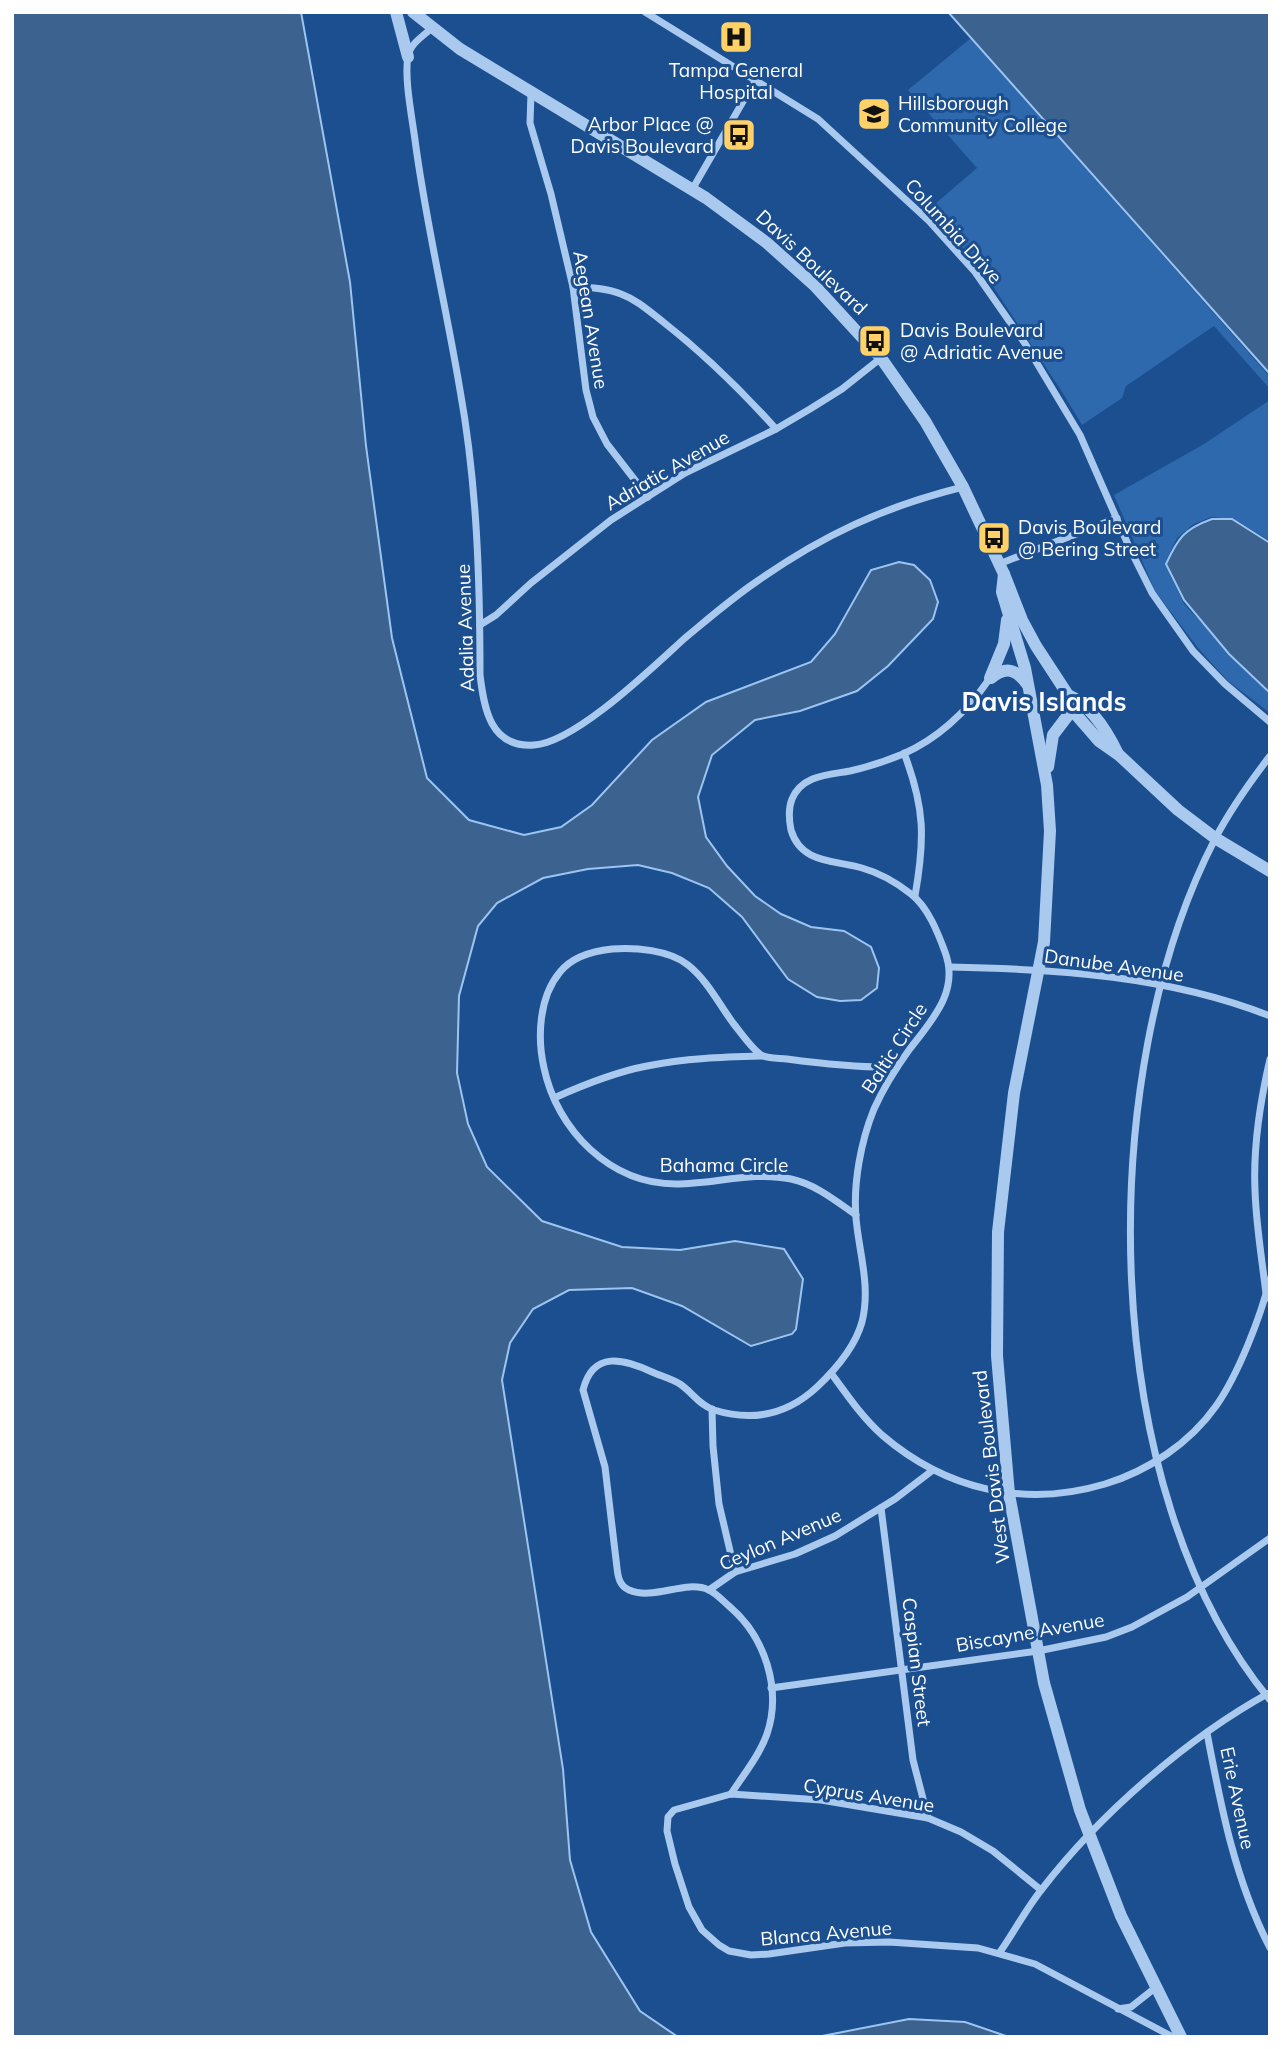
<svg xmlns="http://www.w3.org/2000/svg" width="1282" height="2049" font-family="Mulish,sans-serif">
<rect width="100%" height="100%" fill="#1b4f8f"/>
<g fill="#2e69ad">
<polygon points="971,38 1270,377 1270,389 1214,326 1126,386 1122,398 1082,425 1064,395 981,268 928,210 977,168 908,90"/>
<polygon points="1270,400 1270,541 1234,519 1211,517 1194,524 1177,538 1165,563 1184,604 1270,694 1270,713 1228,681 1198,648 1155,591 1114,495 1204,444"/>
</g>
<g fill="#3c6290" stroke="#9cc4f0" stroke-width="2">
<polygon points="12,12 301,12 350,282 366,446 392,638 427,778 469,820 524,835 561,827 592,805 652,740 706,702 811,662 835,634 871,570 899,562 914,565 930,580 938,602 933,619 888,666 857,691 800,711 755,720 712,755 698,797 706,837 727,866 755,896 781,914 811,927 844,931 871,947 879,968 877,988 861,1000 840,1001 817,997 788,979 742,917 709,888 672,873 638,865 588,869 543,878 497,903 478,926 459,996 457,1073 468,1124 487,1167 542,1221 622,1247 680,1250 735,1241 784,1249 803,1279 796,1329 792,1334 751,1346 682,1306 632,1288 569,1290 533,1309 510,1343 502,1380 563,1769 570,1860 591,1932 640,2011 678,2037 12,2037"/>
<polygon points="948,12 1270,12 1270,374"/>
<path d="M 1212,519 L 1232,519 L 1270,543 L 1270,693 L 1229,654 L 1184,600 L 1166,564 C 1178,538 1184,529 1212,519 Z"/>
<polygon points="909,2019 965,2022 1009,2037 817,2037"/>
</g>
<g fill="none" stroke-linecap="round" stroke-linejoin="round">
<g stroke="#a9c9ee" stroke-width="7">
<polyline points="645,12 818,119 929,221 975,272 1026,345 1080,435 1130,549 1152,593 1193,651 1225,684 1270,722"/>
<path d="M 432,28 C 423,36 410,44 408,56 C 404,78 412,117 415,140 C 426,224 446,306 460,390 C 477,484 480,580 480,675 C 484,708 490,748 534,745 C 575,743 654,666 685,638 C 708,619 731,599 756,582 C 823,535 883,507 963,487"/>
<polyline points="531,93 530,123 551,194 573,287 586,390 593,417 607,444 648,497"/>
<polyline points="693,188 756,79"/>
<path d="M 573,287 C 590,287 606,288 621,294 C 637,300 649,311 662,321 C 703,353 741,390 776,429"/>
<polyline points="999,564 1117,518"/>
<polyline points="480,625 496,615 531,583 611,520 685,473 776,429 810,409 842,389 881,358"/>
<path d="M 904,753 C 925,808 925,839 915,896"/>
<path d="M 1270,756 C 1250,782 1230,810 1215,839 C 1093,1075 1096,1490 1270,1700"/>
<path d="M 950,967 C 1058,969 1169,976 1270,1016"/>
<path d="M 1270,1059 C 1260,1102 1253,1146 1255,1190 C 1256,1225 1262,1259 1266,1294 L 1270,1299"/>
<path d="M 554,1098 C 583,1085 615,1072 647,1066 C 685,1058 724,1057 762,1056"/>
<path d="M 856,1215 C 836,1201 815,1184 791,1179 C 753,1171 714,1184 676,1184 C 610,1184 557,1130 544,1068 C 537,1037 539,997 560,972 C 572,957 593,951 612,949 C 634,947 670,950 688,965 C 707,980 719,1004 733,1023 C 741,1033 751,1048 761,1055 C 767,1059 780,1058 787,1059 C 824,1064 860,1068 897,1067"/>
<path d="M 831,1373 C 847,1395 862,1417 882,1435 C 946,1490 1025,1508 1105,1484 C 1148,1471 1190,1443 1216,1406 C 1238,1375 1261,1316 1270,1279"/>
<polyline points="712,1409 713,1446 719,1504 735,1572"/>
<polyline points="881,1508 913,1760 928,1818"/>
<polyline points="709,1590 735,1572 795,1554 835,1536 895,1499 933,1470"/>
<polyline points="771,1688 1038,1651 1106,1637 1132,1627 1187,1597 1270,1538"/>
<path d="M 1207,1733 C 1221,1807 1235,1880 1270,1948"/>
<path d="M 731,1794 C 744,1774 759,1756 767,1734 C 782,1689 765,1637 730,1607 C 724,1602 716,1593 709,1590 C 685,1579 654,1601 629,1590 C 620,1586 618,1578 617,1568 L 605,1467 L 583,1390 C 593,1350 624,1359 652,1372 C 661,1376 672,1379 680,1384 C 692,1392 699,1405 714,1410 C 753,1422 787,1415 817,1387 C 835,1370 855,1347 862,1322 C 871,1286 859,1253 856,1218 C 853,1183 861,1141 874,1109 C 883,1089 896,1068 909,1050 C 931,1021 960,992 945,952 C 938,933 928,907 911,894 C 897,883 880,873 862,868 C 835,860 801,864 791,830 C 789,820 788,809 792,799 C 802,775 828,775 850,771 C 868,767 886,761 903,754 C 939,738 968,710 990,678"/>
<polyline points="1041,1890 993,1851 961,1832 928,1818 821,1800 731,1794 674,1810 668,1817 667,1831 675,1864 689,1907 702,1930 719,1945 729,1951 751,1955 769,1954 845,1943 889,1942 978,1948 1035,1964 1173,2037"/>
<path d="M 1000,1952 C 1014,1932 1026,1909 1042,1889 C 1099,1815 1187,1738 1269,1693"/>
<polyline points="1118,2009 1131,2007 1155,1988"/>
</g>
<g stroke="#a9c9ee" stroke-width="12">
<polyline points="396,12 408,57"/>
<polyline points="413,12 460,49 706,198 767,243 814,285 881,358 925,421 963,487 1004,574 1022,620 1036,646 1068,695 1072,710 1099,741 1119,755 1178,810 1215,838 1270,871"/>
<polyline points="1004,574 1002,592 1025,668 1047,785 1050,831 1044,942 1014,1093 998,1232 997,1356 1009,1494 1044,1683 1080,1810 1121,1916 1181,2037"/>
<polyline points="990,678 1004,644 1007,620"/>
<path d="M 991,678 C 1006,666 1016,669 1027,684"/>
<path d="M 1068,695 C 1091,705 1107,731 1118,754"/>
<polyline points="1048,767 1053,735 1072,710"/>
</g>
</g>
<defs>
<symbol id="hospital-square" viewBox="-11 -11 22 22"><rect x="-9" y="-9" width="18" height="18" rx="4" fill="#ffd166" stroke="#1b4f8f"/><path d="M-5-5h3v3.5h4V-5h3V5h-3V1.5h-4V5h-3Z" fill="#111"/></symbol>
<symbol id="university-square" viewBox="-11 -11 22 22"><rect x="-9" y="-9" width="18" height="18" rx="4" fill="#ffd166" stroke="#1b4f8f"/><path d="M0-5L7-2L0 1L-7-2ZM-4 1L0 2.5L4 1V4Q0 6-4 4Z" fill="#111"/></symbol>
<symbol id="bus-square" viewBox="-11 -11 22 22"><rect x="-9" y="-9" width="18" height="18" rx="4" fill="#ffd166" stroke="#1b4f8f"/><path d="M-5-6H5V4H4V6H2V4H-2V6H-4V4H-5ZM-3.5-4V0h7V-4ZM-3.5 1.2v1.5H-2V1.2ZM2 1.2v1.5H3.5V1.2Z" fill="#111"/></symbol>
</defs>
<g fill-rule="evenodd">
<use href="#hospital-square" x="717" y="18" width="38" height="38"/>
<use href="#university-square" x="855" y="95" width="38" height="38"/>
<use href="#bus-square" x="720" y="116" width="38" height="38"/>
<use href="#bus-square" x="856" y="322" width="38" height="38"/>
<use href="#bus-square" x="975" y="519" width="38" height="38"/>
</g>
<g text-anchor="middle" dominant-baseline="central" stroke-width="6" stroke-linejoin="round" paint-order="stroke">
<g font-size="19" fill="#fff" stroke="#1b4f8f" text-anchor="start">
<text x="736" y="70" text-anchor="middle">Tampa General<tspan x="736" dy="22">Hospital</tspan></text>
<text x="898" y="103">Hillsborough<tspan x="898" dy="22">Community College</tspan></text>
<text x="714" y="124" text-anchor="end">Arbor Place @<tspan x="714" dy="22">Davis Boulevard</tspan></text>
<text x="900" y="330">Davis Boulevard<tspan x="900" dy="22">@ Adriatic Avenue</tspan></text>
<text x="1018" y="527">Davis Boulevard<tspan x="1018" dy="22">@ Bering Street</tspan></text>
</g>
<g font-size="19" fill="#fff" stroke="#1b4f8f">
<text transform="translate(954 231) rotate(48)">Columbia Drive</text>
<text transform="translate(812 262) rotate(43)">Davis Boulevard</text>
<text transform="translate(591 320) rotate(81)">Aegean Avenue</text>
<text transform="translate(667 470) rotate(-30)">Adriatic Avenue</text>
<text transform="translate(465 628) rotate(-92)">Adalia Avenue</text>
<text transform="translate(1114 965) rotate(8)">Danube Avenue</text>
<text transform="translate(894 1048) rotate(-57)">Baltic Circle</text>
<text x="724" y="1165">Bahama Circle</text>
<text transform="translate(991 1467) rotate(-97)">West Davis Boulevard</text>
<text transform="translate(780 1539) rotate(-23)">Ceylon Avenue</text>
<text transform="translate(1030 1632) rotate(-10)">Biscayne Avenue</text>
<text transform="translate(917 1662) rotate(83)">Caspian Street</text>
<text transform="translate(869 1795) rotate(9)">Cyprus Avenue</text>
<text transform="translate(1238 1798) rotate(78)">Erie Avenue</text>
<text transform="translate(826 1933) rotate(-5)">Blanca Avenue</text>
</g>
<g font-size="26" font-weight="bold" fill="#fff" stroke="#1b4f8f">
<text x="1044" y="701">Davis Islands</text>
</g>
</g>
<rect width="1282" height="2049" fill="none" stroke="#ffffff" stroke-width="28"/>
</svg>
